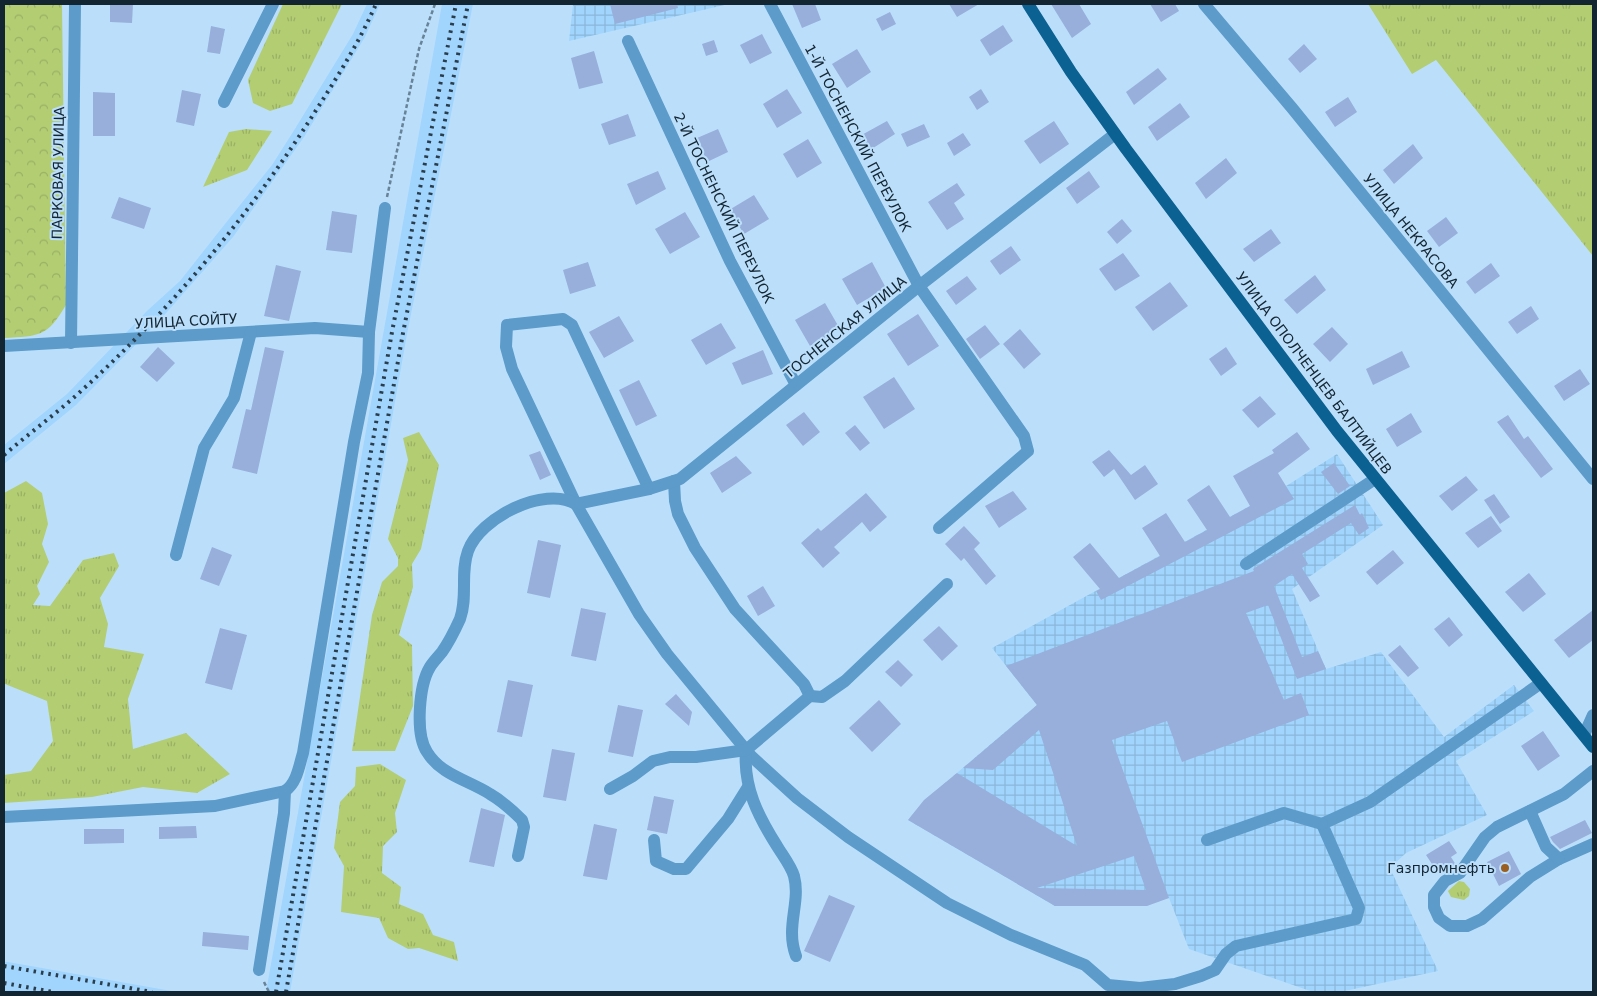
<svg xmlns="http://www.w3.org/2000/svg" width="1597" height="996" font-family="'DejaVu Sans',sans-serif">
<defs>
<pattern id="industrial-grid" width="8" height="8" patternUnits="userSpaceOnUse" patternTransform="scale(1.25)"><rect width="8" height="8" fill="#a1d5fd"/><path d="M0 4h8M4 0v8" fill="none" stroke="#8ab7d9"/></pattern>
<pattern id="grass-tufts" width="24" height="20" patternUnits="userSpaceOnUse" patternTransform="scale(1.25)"><rect width="24" height="20" fill="#b3cd73"/><path d="M3 7l-1-3M5 7V3M7 7l1-3M15 17l-1-3M17 17v-4M19 17l1-3" fill="none" stroke="#99b064"/></pattern>
<pattern id="park-crowns" width="20" height="18" patternUnits="userSpaceOnUse" patternTransform="scale(1.25)"><rect width="20" height="18" fill="#b3cd73"/><path d="M2 6a3 3 0 1 1 6 0M12 15a3 3 0 1 1 6 0" fill="none" stroke="#99b064"/></pattern>
</defs>
<rect width="100%" height="100%" fill="#bbdffb"/>
<g fill="#a1d5fd">
<polygon points="367,4 380,4 365,37 304,137 233,237 160,320 76,405 4,464 4,445 67,394 148,310 180,281 221,229 272,165 293,132 353,34"/>
<polygon points="442,4 473,4 407,334 290,992 266,992"/>
<polygon points="4,962 8,962 177,992 4,992"/>
</g>
<g fill="url(#industrial-grid)">
<polygon points="573,4 729,4 569,41"/>
<polygon points="1337,454 1383,525 1292,589 1326,669 1381,652 1444,737 1514,685 1534,711 1456,761 1487,815 1406,853 1390,868 1438,971 1340,992 1313,992 1189,949 1169,898 1134,906 1055,906 908,820 925,800 1037,705 992,648 1286,486"/>
</g>
<g fill="url(#grass-tufts)">
<polygon points="283,4 342,4 292,104 270,111 253,103 248,80"/>
<polygon points="1368,4 1593,4 1593,256 1436,60 1412,74"/>
<polygon points="246,129 272,131 247,170 203,187 229,132"/>
<polygon points="419,432 439,465 421,549 412,564 413,587 399,635 412,645 413,706 395,751 352,751 372,615 382,582 398,566 398,558 388,539 408,460 403,438"/>
<polygon points="26,481 42,493 48,524 42,544 49,562 37,586 40,594 33,605 50,606 83,560 114,553 119,566 100,598 108,624 104,647 144,654 128,699 133,749 186,733 230,774 197,793 143,787 92,797 4,803 4,775 31,771 53,741 47,701 5,684 4,678 4,493"/>
<polygon points="380,764 406,780 395,813 397,832 383,846 382,873 401,887 399,904 423,914 433,935 454,942 458,961 419,948 408,949 388,938 379,918 341,912 344,866 334,848 340,802 355,786 356,767"/>
<polygon points="1459,881 1464,882 1470,889 1469,896 1464,900 1451,897 1448,891"/>
</g>
<path fill="url(#park-crowns)" d="M 4,4 L 62,4 L 66,305 C 47,337 40,336 4,338 Z"/>
<g fill="#97afda" fill-rule="evenodd">
<polygon points="110,4 133,4 132,23 110,22"/>
<polygon points="610,4 677,4 678,8 615,24"/>
<polygon points="792,4 815,4 821,20 802,28"/>
<polygon points="949,4 979,4 957,17"/>
<polygon points="1051,4 1079,4 1091,24 1072,38"/>
<polygon points="1150,4 1175,4 1179,11 1161,22"/>
<polygon points="890,12 896,24 882,31 876,19"/>
<polygon points="1003,25 1013,41 990,56 980,40"/>
<polygon points="211,26 225,29 220,54 207,52"/>
<polygon points="762,34 772,53 750,64 740,45"/>
<polygon points="714,40 718,52 706,56 702,44"/>
<polygon points="1304,44 1317,59 1300,73 1288,59"/>
<polygon points="857,49 871,72 847,88 832,64"/>
<polygon points="594,51 603,83 579,89 571,58"/>
<polygon points="1158,68 1167,79 1134,105 1126,92"/>
<polygon points="787,89 802,113 777,128 763,104"/>
<polygon points="981,89 989,102 977,110 969,97"/>
<polygon points="182,90 201,94 194,126 176,122"/>
<polygon points="93,92 115,93 115,136 93,136"/>
<polygon points="1348,97 1357,112 1335,127 1325,112"/>
<polygon points="1180,103 1190,117 1157,141 1148,127"/>
<polygon points="628,114 636,136 609,145 601,124"/>
<polygon points="887,121 895,134 867,152 858,137"/>
<polygon points="1054,121 1069,144 1040,164 1024,141"/>
<polygon points="924,124 930,137 907,147 901,134"/>
<polygon points="718,129 728,152 707,162 697,138"/>
<polygon points="963,133 971,145 954,156 947,143"/>
<polygon points="808,139 822,163 797,178 783,154"/>
<polygon points="1413,144 1423,158 1394,184 1383,170"/>
<polygon points="1226,158 1237,173 1206,199 1195,183"/>
<polygon points="658,171 666,189 636,205 627,184"/>
<polygon points="1089,171 1100,187 1077,204 1066,188"/>
<polygon points="957,183 965,195 954,203 964,219 947,230 928,202"/>
<polygon points="754,195 769,219 744,234 729,210"/>
<polygon points="119,197 151,208 144,229 111,218"/>
<polygon points="332,211 357,215 352,253 326,250"/>
<polygon points="685,212 700,237 670,254 655,229"/>
<polygon points="1446,217 1458,233 1439,247 1427,231"/>
<polygon points="1122,219 1132,231 1117,244 1107,232"/>
<polygon points="1271,229 1281,243 1254,262 1243,249"/>
<polygon points="1011,246 1021,260 1000,275 990,261"/>
<polygon points="1123,253 1140,276 1115,291 1099,269"/>
<polygon points="588,262 596,286 570,294 563,270"/>
<polygon points="872,262 886,288 857,305 842,279"/>
<polygon points="1491,263 1500,276 1475,294 1466,282"/>
<polygon points="276,265 301,271 289,321 264,316"/>
<polygon points="1315,275 1326,290 1297,314 1284,300"/>
<polygon points="967,276 977,289 956,305 946,291"/>
<polygon points="1170,282 1188,306 1153,331 1135,307"/>
<polygon points="825,303 840,329 810,346 795,320"/>
<polygon points="1531,306 1539,319 1517,334 1508,322"/>
<polygon points="918,314 939,346 908,366 887,334"/>
<polygon points="619,316 634,341 604,358 589,332"/>
<polygon points="721,323 736,348 706,365 691,340"/>
<polygon points="985,325 1000,344 980,359 966,339"/>
<polygon points="1332,327 1348,344 1330,362 1313,344"/>
<polygon points="1020,329 1041,354 1024,369 1003,344"/>
<polygon points="158,347 175,363 157,382 140,367"/>
<polygon points="265,347 284,351 257,474 232,468 246,409 251,410"/>
<polygon points="1226,347 1237,364 1221,376 1209,359"/>
<polygon points="763,350 773,374 742,385 732,363"/>
<polygon points="1402,351 1410,367 1373,385 1366,369"/>
<polygon points="1580,369 1590,384 1564,401 1554,386"/>
<polygon points="894,377 915,409 884,429 863,397"/>
<polygon points="639,380 657,416 636,426 619,390"/>
<polygon points="1260,396 1276,414 1258,428 1242,410"/>
<polygon points="804,412 820,432 803,446 786,425"/>
<polygon points="1411,413 1422,432 1397,447 1386,429"/>
<polygon points="1508,415 1524,439 1528,436 1553,469 1541,478 1497,422"/>
<polygon points="855,425 870,443 860,451 845,433"/>
<polygon points="1297,432 1310,449 1278,473 1294,499 1101,600 1096,591 1100,589 1073,557 1090,543 1119,578 1160,556 1142,528 1166,513 1185,542 1207,530 1187,500 1209,485 1230,517 1250,506 1233,476 1274,453 1272,450"/>
<polygon points="1109,450 1131,475 1145,465 1158,484 1135,500 1114,469 1104,477 1092,462"/>
<polygon points="540,451 551,475 540,480 529,455"/>
<polygon points="736,456 752,473 722,493 710,473"/>
<polygon points="1334,463 1350,486 1338,494 1321,472"/>
<polygon points="1466,476 1478,490 1452,511 1439,496"/>
<polygon points="1013,491 1027,509 999,528 985,506"/>
<polygon points="866,493 887,517 870,532 862,522 834,547 840,553 823,568 801,543 818,528 821,531"/>
<polygon points="1494,494 1510,517 1500,524 1484,500"/>
<path d="M 1355,505 L 1360,515 L 1362,513 L 1369,528 L 1359,535 L 1351,523 L 1302,554 L 1308,564 L 1302,568 L 1320,596 L 1310,602 L 1292,574 L 1274,586 L 1302,657 L 1318,651 L 1326,669 L 1297,679 L 1268,605 L 1246,613 L 1284,700 L 1301,693 L 1309,715 L 1182,762 L 1167,721 L 1112,740 L 1169,898 L 1147,906 L 1055,906 L 908,820 L 924,800 L 957,773 L 1077,846 L 1039,730 L 993,770 L 963,768 L 1037,705 L 1006,666 L 1254,571 L 1253,569 L 1270,558 ZM 1134,856 L 1146,890 L 1037,888 Z"/>
<polygon points="1491,516 1502,531 1478,548 1465,533"/>
<polygon points="964,526 980,543 974,549 996,576 986,585 964,558 961,561 945,544"/>
<polygon points="538,540 561,545 550,598 527,593"/>
<polygon points="212,547 232,555 219,586 200,579"/>
<polygon points="1393,550 1404,563 1377,585 1366,572"/>
<polygon points="1529,573 1546,594 1523,612 1505,592"/>
<polygon points="763,586 775,606 758,616 747,596"/>
<polygon points="581,608 606,613 596,661 571,656"/>
<polygon points="1593,610 1593,640 1569,658 1554,640"/>
<polygon points="1449,617 1463,635 1449,647 1434,629"/>
<polygon points="939,626 958,646 942,661 923,640"/>
<polygon points="220,628 247,635 232,690 205,683"/>
<polygon points="1400,645 1419,668 1408,677 1388,655"/>
<polygon points="898,660 913,675 901,687 885,672"/>
<polygon points="508,680 533,685 522,737 497,732"/>
<polygon points="676,694 692,712 689,726 665,704"/>
<polygon points="879,700 901,724 872,752 849,728"/>
<polygon points="618,705 643,710 633,757 608,752"/>
<polygon points="1543,731 1560,756 1538,771 1521,746"/>
<polygon points="552,749 575,753 566,801 543,797"/>
<polygon points="654,796 674,800 667,834 647,830"/>
<polygon points="481,808 505,815 494,867 469,862"/>
<polygon points="1585,820 1592,833 1560,849 1553,842 1550,837"/>
<polygon points="594,824 617,829 607,880 583,876"/>
<polygon points="196,826 197,838 159,839 159,827"/>
<polygon points="84,829 124,829 124,843 84,844"/>
<polygon points="1449,841 1457,853 1451,857 1456,865 1445,872 1440,864 1434,867 1426,855"/>
<polygon points="1509,851 1521,874 1499,886 1487,862"/>
<polygon points="829,895 855,906 830,962 804,951"/>
<polygon points="203,932 249,936 248,950 202,946"/>
</g>
<g fill="none" stroke-linecap="round" stroke-linejoin="round">
<g stroke="#688297" stroke-width="2.5" stroke-dasharray="4 2.5" stroke-linecap="butt">
<polyline points="387,197 419,49 435,4"/>
<polyline points="264,982 269,992"/>
</g>
<g stroke="#5c9bca" stroke-width="12">
<polyline points="770,4 919,286 1024,436 1028,451 939,528"/>
<polyline points="1204,4 1292,108 1593,479"/>
<polyline points="628,41 730,261 796,385"/>
<polyline points="224,102 273,4"/>
<polyline points="71,343 75,4"/>
<polyline points="4,346 315,328 369,332"/>
<polyline points="674,481 675,501 678,514 695,548 735,609 804,684 810,696"/>
<polyline points="649,489 572,325 563,319 507,325 506,347 512,369 576,504 639,614 667,654 751,756 797,798 848,837 947,903 1011,935 1085,965 1108,985 1140,988 1175,984 1201,976 1215,970 1226,954 1236,946 1356,919 1359,908 1322,824 1370,802 1541,683"/>
<polyline points="176,555 204,448 234,398 251,332"/>
<polyline points="1246,564 1375,479"/>
<polyline points="1584,735 1593,715"/>
<path d="M 746,750 C 743,787 758,816 777,846 C 783,856 791,866 794,876 C 801,903 785,926 796,956"/>
<polyline points="1593,771 1564,794 1497,827 1485,837 1460,873 1445,881 1434,895 1434,907 1439,918 1450,926 1467,926 1482,919 1530,877 1559,859 1593,844"/>
<polyline points="610,789 633,776 653,761 670,757 696,757 746,750 810,696 822,697 845,681 947,584"/>
<polyline points="1530,811 1546,847 1559,859"/>
<path d="M 4,817 L 215,806 L 285,791 C 297,783 299,766 303,753 L 354,442 L 368,373 L 369,332 L 385,208"/>
<polyline points="654,840 656,861 674,869 686,869 728,819 748,787"/>
<polyline points="1207,840 1284,813 1322,824"/>
<path d="M 518,856 L 524,827 L 522,820 C 512,810 502,801 490,794 C 468,780 441,775 427,752 C 415,734 419,685 430,667 C 433,662 438,657 442,652 C 449,642 455,630 460,619 C 468,597 460,573 468,551 C 480,518 544,485 576,504 L 649,489 L 680,479 L 919,286 L 1115,134"/>
<polyline points="259,970 284,813 285,791"/>
</g>
<polyline stroke="#0b6192" stroke-width="12" points="1028,4 1071,72 1126,149 1337,431 1593,747"/>
<g stroke="#2a3d4c" stroke-width="4" stroke-dasharray="2.5 5" stroke-linecap="butt">
<path d="M 4,455 C 26,436 49,419 71,400 C 165,317 246,220 313,115 C 336,79 359,43 376,4"/>
<polyline points="4,966 152,992"/>
<polyline points="4,983 53,992"/>
<polyline points="276,992 392,332 456,4"/>
<polyline points="286,992 403,333 468,4"/>
</g>
</g>
<circle fill="#9a5e20" stroke="#bbdffb" stroke-width="2" cx="1505" cy="868" r="5"/>
<g text-anchor="middle" dominant-baseline="central" stroke-width="4" stroke-linejoin="round" paint-order="stroke">
<g font-size="14" fill="#142532" stroke="#bbdffb">
<text transform="translate(858 138) rotate(62)">1-Й ТОСНЕНСКИЙ ПЕРЕУЛОК</text>
<text transform="translate(58 173) rotate(-89)">ПАРКОВАЯ УЛИЦА</text>
<text transform="translate(724 208) rotate(64)">2-Й ТОСНЕНСКИЙ ПЕРЕУЛОК</text>
<text transform="translate(1411 231) rotate(51)">УЛИЦА НЕКРАСОВА</text>
<text transform="translate(186 321) rotate(-3)">УЛИЦА СОЙТУ</text>
<text transform="translate(845 327) rotate(-39)">ТОСНЕНСКАЯ УЛИЦА</text>
<text transform="translate(1314 373) rotate(53)">УЛИЦА ОПОЛЧЕНЦЕВ БАЛТИЙЦЕВ</text>
</g>
<g font-size="14" fill="#142532" stroke="#bbdffb" text-anchor="end">
<text x="1495" y="868">Газпромнефть</text>
</g>
</g>
<rect width="1597" height="996" fill="none" stroke="#142532" stroke-width="10"/>
</svg>
